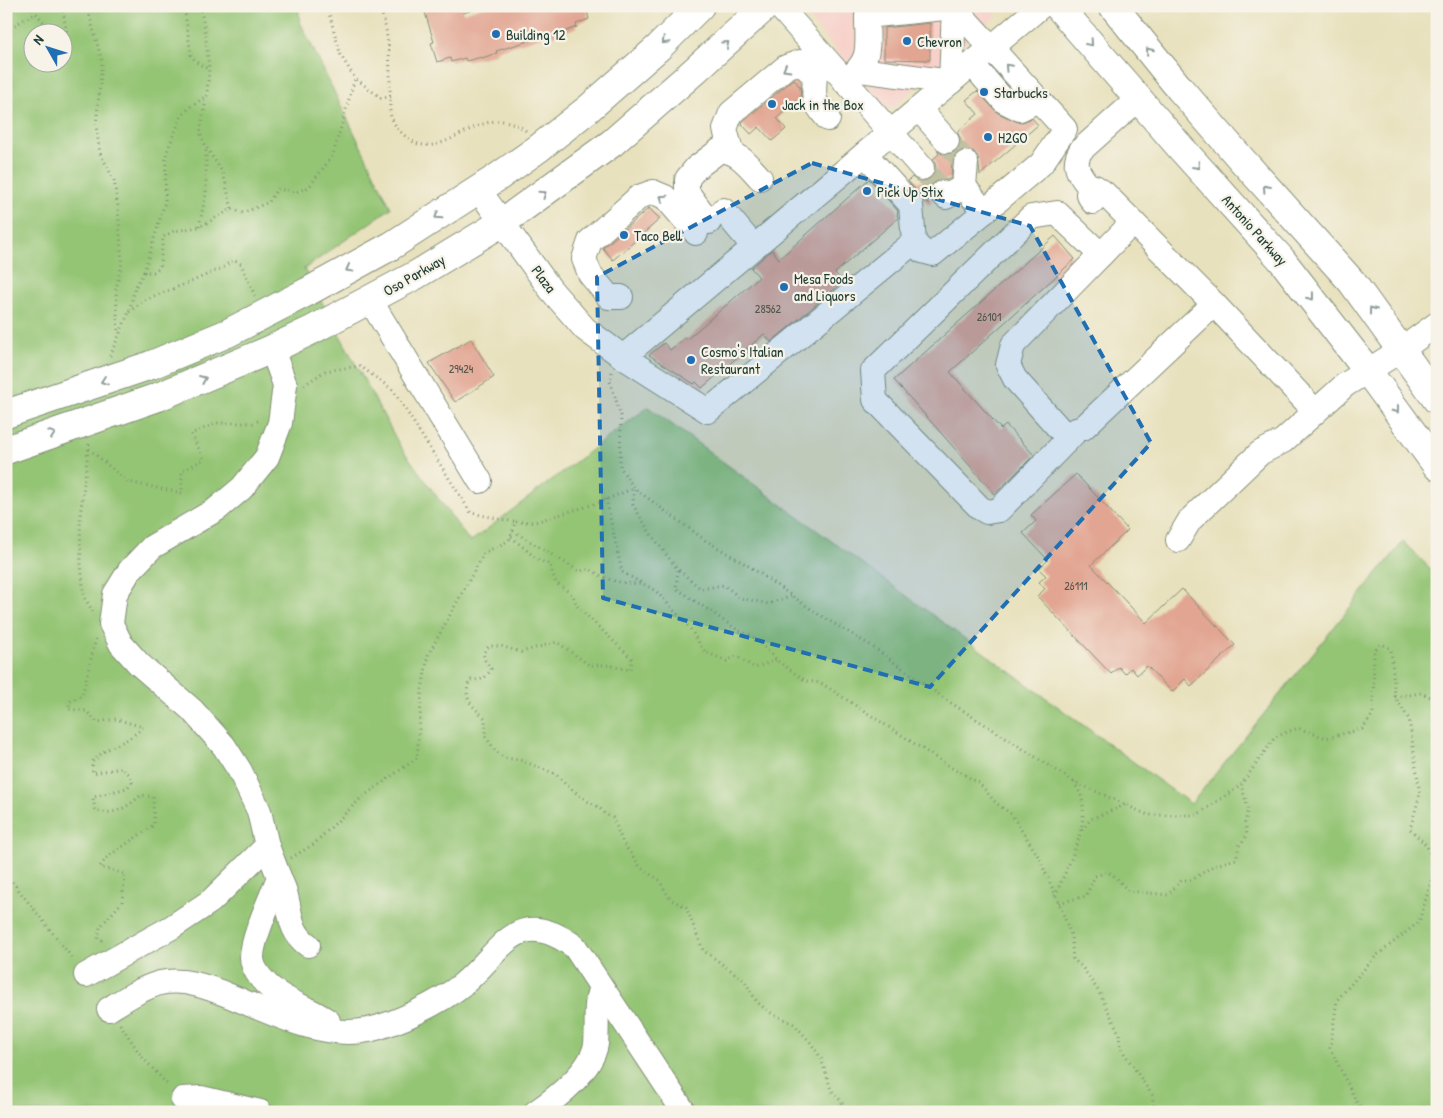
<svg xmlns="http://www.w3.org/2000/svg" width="1443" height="1118" font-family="'Patrick Hand',sans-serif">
<rect width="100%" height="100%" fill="#f7f3e8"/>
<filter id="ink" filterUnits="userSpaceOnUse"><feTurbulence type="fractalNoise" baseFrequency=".02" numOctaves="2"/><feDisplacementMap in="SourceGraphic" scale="10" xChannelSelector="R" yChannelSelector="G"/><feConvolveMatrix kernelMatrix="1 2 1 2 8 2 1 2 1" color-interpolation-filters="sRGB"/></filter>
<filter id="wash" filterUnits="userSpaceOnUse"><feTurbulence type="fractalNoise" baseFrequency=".0096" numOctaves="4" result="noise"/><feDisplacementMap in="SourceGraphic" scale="20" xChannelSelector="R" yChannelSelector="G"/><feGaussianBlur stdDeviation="1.12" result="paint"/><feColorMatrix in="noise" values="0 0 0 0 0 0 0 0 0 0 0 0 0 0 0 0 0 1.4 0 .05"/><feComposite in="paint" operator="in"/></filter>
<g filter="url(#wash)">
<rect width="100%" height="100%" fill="#e8e1bd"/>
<polygon fill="#f7d0c9" points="812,6 998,6 996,16 892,108 884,107 805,14"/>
<path fill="#94c575" stroke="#5a8154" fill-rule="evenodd" d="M 6,6 L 298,6 L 300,22 L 391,208 L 304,269 L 400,446 L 470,542 L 648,407 L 1191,804 L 1403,542 L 1437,575 L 1437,1112 L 6,1112 ZM 32,32 L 62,32 L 62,62 L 32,62 Z"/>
<g id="blocks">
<g fill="#e2a592">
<polygon points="423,6 461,6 463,13 485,6 586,6 589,19 576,24 577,27 562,33 546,38 545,36 538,38 496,51 497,53 482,58 482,57 466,61 465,58 451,62 450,58 437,62 431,43 434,42"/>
<polygon points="930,23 930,60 884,59 884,28"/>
<polygon points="794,79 800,87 801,97 777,118 786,129 772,141 759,127 751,134 742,124 743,121"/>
<polygon points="977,91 998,113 1020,123 1032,118 1038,125 980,175 978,157 974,152 968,149 960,151 955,155 952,161 951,178 947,180 938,180 933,183 929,189 929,196 932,202 929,205 908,181 912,177 917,181 924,182 931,178 935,173 936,166 933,159 939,154 937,150 942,154 949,155 956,151 960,146 961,139 957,132 978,114 966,100"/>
<polygon points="869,179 898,211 897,215 898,218 835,273 843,282 771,342 764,334 702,388 696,382 694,384 649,355 664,343 670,350 685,338 687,339 759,277 751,268 772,250 779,259"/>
<polygon points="649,208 660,219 613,260 603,248"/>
<polygon points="1055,236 1075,259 950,372 1001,429 1006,425 1034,455 995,494 894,380"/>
<polygon points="471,339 494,377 455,402 429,363"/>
<polygon points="1076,474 1128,530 1091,565 1146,623 1182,589 1235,645 1191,686 1185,679 1172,692 1147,666 1137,675 1131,668 1125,674 1119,667 1111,674 1037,596 1045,589 1039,582 1046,576 1039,569 1048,560 1023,533 1036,521 1031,515"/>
</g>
</g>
</g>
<g filter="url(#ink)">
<use href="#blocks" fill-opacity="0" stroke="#848f78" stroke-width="1"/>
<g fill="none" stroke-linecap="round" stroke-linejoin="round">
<g stroke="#c0c0a2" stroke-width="24" stroke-dasharray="24 12" stroke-linecap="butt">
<polyline points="947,141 966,163"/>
<polyline points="922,168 942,193"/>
</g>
<defs>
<g id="minor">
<polyline points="779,6 922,168"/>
<polyline points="973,65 1004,101 1020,109 1038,100"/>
<polyline points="860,70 951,82 954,7"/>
<path d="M 845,82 C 873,58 867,50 867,16 L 954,7 L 1065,129 L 1041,164 L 984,212"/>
<polyline points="919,109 947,141"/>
<path d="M 731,151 L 725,129 L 731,113 L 786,67 L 800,62 L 815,76 C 813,99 813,102 828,119"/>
<polyline points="964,186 966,163"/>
<polyline points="1090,188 1095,187 1104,193 1214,304 1315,411"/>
<polyline points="478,189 551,290 585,329 623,357 708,411 914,242 911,205 865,154"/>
<path d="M 1093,202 L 1088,194 L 1090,188 C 1080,175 1071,166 1081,150 L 1138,99"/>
<polyline points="723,210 754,247"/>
<path d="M 709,222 L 687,192 L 687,179 L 696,168 L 720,150 C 738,151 748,165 760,178"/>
<polyline points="1133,222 1013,345 1008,365 1015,379 1064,434 1083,428 1214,304"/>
<polyline points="914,242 922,251 933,254 984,212 964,186 946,197 942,193"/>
<polyline points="621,297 609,297 590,274 584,259 590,241 639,197 653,192 665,197 696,233"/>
<polyline points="370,300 480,481"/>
<polyline points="623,357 1041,6"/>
<polyline points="1077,430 999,510 987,512 980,508 875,400 873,371 1031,217 1057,213 1101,255"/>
<polyline points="1178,540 1190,520 1260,453 1283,441 1345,385 1401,350 1437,324"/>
<path d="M 267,846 L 279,877 C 272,896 252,938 252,957 C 252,971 266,985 277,993 C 293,1004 312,1010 328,1021"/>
<path d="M 279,877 C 281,883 285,889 286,896 C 291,915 290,932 308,945"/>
<polyline points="86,975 172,927 211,901 267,846 259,811 240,771 224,746 192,710 139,664 121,644 111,624 115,594 130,570 152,547 217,509 242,488 267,457 280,423 285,385 272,349"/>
<path d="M 109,1009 C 125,999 142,988 160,983 C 184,978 208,987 230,996 C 270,1012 324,1040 368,1030 C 396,1024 441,1002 463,984 C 503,951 516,904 575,947 L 684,1112"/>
<polyline points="183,1099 201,1098 260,1112"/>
<path d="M 536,1112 C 557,1098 592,1070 596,1044 C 598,1024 594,1005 601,987"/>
</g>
<g id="major">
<polyline points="1058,6 1180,147 1281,259 1367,370 1437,466"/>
<polyline points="1113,6 1180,89 1242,160 1352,282 1437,400"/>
<polyline points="151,365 228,333 307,292 391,246 498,177 539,148 588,109 659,47 700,6"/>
<polyline points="158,397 272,349 312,330 416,275 503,222 612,143 692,73 766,6"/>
</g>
</defs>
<use href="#minor" stroke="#848f78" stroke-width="26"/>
<use href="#major" stroke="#848f78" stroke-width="30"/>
<g stroke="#848f78" stroke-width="3" stroke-dasharray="1 4" stroke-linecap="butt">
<polyline points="62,6 67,34 62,35"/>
<polyline points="87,6 102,62 96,126 100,153 114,180 118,207 122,263 116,289 118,334"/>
<polyline points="181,6 185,12 191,55 196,62 208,69"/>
<polyline points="200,6 205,30 209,69 207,94 200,133 206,147 223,173 232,209"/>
<polyline points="327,6 341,56 355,78 381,98 391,97"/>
<path d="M 380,6 C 382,16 386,26 387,36 C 390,53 390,72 390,89 C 391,98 388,111 392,119 C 396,128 402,134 409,139 C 445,166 483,96 526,131"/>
<polyline points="6,30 36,13 52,32"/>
<polyline points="199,226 206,194 206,148"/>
<polyline points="144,272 165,202 166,154 181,117 191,106 201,100 206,96"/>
<polyline points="129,312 144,300 193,281 224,267 233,260 241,264 255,296"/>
<polyline points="110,356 129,312 135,288 144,272 154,272 160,267 163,237 174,231 199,227 232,209 243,213 269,202 277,189 296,192 309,187 333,155 355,78"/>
<polyline points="612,372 610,381 621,416 620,467 634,488 705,540 752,568 818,614 870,645 948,701 1073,781 1148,815 1197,815 1241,785 1275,737 1298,728 1326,738 1362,729 1373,714 1374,650 1382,644 1391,649 1395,697 1409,719 1420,794 1410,829 1427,846 1435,868 1419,922 1376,956 1337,1000 1330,1048 1357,1103 1365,1112"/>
<polyline points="304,385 325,371 360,366 393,390 471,513 515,522"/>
<polyline points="89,444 80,516 81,564 84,597 93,612"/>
<polyline points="89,449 128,482 182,493 182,471 204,459 191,434 217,423 253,423 260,420"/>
<polyline points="606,499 622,572 656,591 689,627 705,652 727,661 736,656 755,668 776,660"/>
<path d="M 513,531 L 579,571 L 590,569 C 605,580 623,585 642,583"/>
<path d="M 511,537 L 537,559 L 550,565 L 556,583 L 573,595 L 577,606 L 632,659 L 630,670 L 606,665 L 589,665 L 557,642 L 521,652 L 501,646 L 489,646 L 483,653 L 485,660 L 491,669 C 486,679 482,680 470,680 C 462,700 472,705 485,718 L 486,737 L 494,749 L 504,758 L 520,760 L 556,774 L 565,784 L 587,801 L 599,807 L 605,814 L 613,818 L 623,843 L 641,868 L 659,880 L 670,899 L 686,907 L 703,950 L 744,980 L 757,1002 L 769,1012 L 794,1024 L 810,1042 L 821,1058 L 831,1090 L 842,1102 L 844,1112"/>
<polyline points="679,570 701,589 724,585 740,598 769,604 793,596"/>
<path d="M 96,639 L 82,695 L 69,702 L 69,709 L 86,711 L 97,722 L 116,719 L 143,727 C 130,740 123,741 108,749 C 102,752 97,758 92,762 L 93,773 L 122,768 L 130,775 L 132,782 L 127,788 L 93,797 L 95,810 C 113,817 128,807 141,795 L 153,797 L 154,825 L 106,858 L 100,867 L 125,874 L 122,902 L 100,927 L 98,939 L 106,941"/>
<polyline points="1395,697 1421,693 1437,700"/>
<polyline points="1082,830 1091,819 1125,805"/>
<polyline points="291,858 314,844 361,798 417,758 422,689 428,655 484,553 508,541 511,537 515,522 535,522 598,503 634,488 633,505 650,533 678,570 676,588 739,631 751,635 774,656 776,660 806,681 821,683 952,768 979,783 996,803 1011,814 1037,854 1059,903 1071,935 1073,959 1082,967 1099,992 1119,1033 1120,1047 1152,1095 1155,1112"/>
<polyline points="6,874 74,960"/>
<path d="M 1055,896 C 1066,869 1089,828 1082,799 C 1081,793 1076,787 1074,782"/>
<polyline points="1059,903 1086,896 1095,876 1108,872 1116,877 1128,891 1168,895 1182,880 1192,880 1213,866 1236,859 1239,846 1247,835 1245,823 1248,808 1241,785"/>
<polyline points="120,1024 142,1057 169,1086"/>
</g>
<use href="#minor" stroke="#fff" stroke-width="24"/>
<use href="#major" stroke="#fff" stroke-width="28"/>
<defs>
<g id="major-bridge">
<polyline points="6,414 151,365"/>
<polyline points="6,450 158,397"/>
</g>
</defs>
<use href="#major-bridge" stroke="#848f78" stroke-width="30" stroke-linecap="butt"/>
<use href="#major-bridge" stroke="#fff" stroke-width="28"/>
</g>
<defs><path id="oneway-chevron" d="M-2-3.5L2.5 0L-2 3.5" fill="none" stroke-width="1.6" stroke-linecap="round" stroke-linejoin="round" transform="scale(1.25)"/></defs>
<g stroke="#8f9e9a">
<use href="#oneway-chevron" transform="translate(665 41) rotate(135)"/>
<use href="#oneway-chevron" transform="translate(1090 43) rotate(49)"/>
<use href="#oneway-chevron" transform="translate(726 44) rotate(-42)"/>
<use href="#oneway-chevron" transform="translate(1149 51) rotate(-129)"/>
<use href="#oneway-chevron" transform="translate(1008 67) rotate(-133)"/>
<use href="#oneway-chevron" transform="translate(786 69) rotate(150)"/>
<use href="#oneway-chevron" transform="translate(1197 166) rotate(48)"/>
<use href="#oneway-chevron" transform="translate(1266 188) rotate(-132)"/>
<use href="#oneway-chevron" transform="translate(543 194) rotate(-35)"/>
<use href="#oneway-chevron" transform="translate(663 198) rotate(-145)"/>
<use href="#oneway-chevron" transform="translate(438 216) rotate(147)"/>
<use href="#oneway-chevron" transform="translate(349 269) rotate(151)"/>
<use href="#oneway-chevron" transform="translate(1311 297) rotate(52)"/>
<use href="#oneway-chevron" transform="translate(1372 310) rotate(-126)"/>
<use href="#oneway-chevron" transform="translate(203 379) rotate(-23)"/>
<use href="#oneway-chevron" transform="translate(104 381) rotate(161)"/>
<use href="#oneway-chevron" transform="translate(1396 410) rotate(54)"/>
<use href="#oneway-chevron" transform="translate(52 434) rotate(-19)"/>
</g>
</g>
<path fill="#1f6fb2" fill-opacity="0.2" stroke="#1f6fb2" stroke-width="4" stroke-dasharray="10 6" stroke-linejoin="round" d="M 812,163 L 1030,226 L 1151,443 L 930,687 L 603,598 L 597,277 Z"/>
<g fill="#1f6fb2" stroke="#f7f3e8" stroke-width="2">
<circle cx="496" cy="34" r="5"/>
<circle cx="907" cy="41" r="5"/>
<circle cx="984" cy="92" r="5"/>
<circle cx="772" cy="104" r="5"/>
<circle cx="988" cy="137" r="5"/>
<circle cx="867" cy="191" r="5"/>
<circle cx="624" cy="235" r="5"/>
<circle cx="784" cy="287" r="5"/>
<circle cx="691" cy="360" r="5"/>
</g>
<g text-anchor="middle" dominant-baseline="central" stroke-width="4.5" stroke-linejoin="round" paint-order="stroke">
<g font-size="12" fill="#50574c">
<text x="768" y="308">28562</text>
<text x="989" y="316">26101</text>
<text x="461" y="368">29424</text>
<text x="1076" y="585">26111</text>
</g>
<g font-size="15" fill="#1f3d34" stroke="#f7f3e8" text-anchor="start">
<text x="506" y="34">Building 12</text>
<text x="917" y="41">Chevron</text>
<text x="994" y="92">Starbucks</text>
<text x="782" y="104">Jack in the Box</text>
<text x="998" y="137">H2GO</text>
<text x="877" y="191">Pick Up Stix</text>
<text x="634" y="235">Taco Bell</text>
<text x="794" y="278">Mesa Foods<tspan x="794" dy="17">and Liquors</tspan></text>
<text x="701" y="351">Cosmo's Italian<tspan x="701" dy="17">Restaurant</tspan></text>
</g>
<g font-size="15" fill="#1f3d34" stroke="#f7f3e8">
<text transform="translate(1255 230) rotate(48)">Antonio Parkway</text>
<text transform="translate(414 275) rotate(-30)">Oso Parkway</text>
<text transform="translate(544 279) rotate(53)">Plaza</text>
</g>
</g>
<rect width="1443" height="1118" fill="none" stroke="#f7f3e8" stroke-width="25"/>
<g transform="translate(48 48) rotate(309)"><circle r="24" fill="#f7f3e8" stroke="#a1aaa0"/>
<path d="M0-4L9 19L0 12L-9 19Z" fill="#1f6fb2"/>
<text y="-8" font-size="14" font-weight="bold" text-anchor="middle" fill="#1f3d34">N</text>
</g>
</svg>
